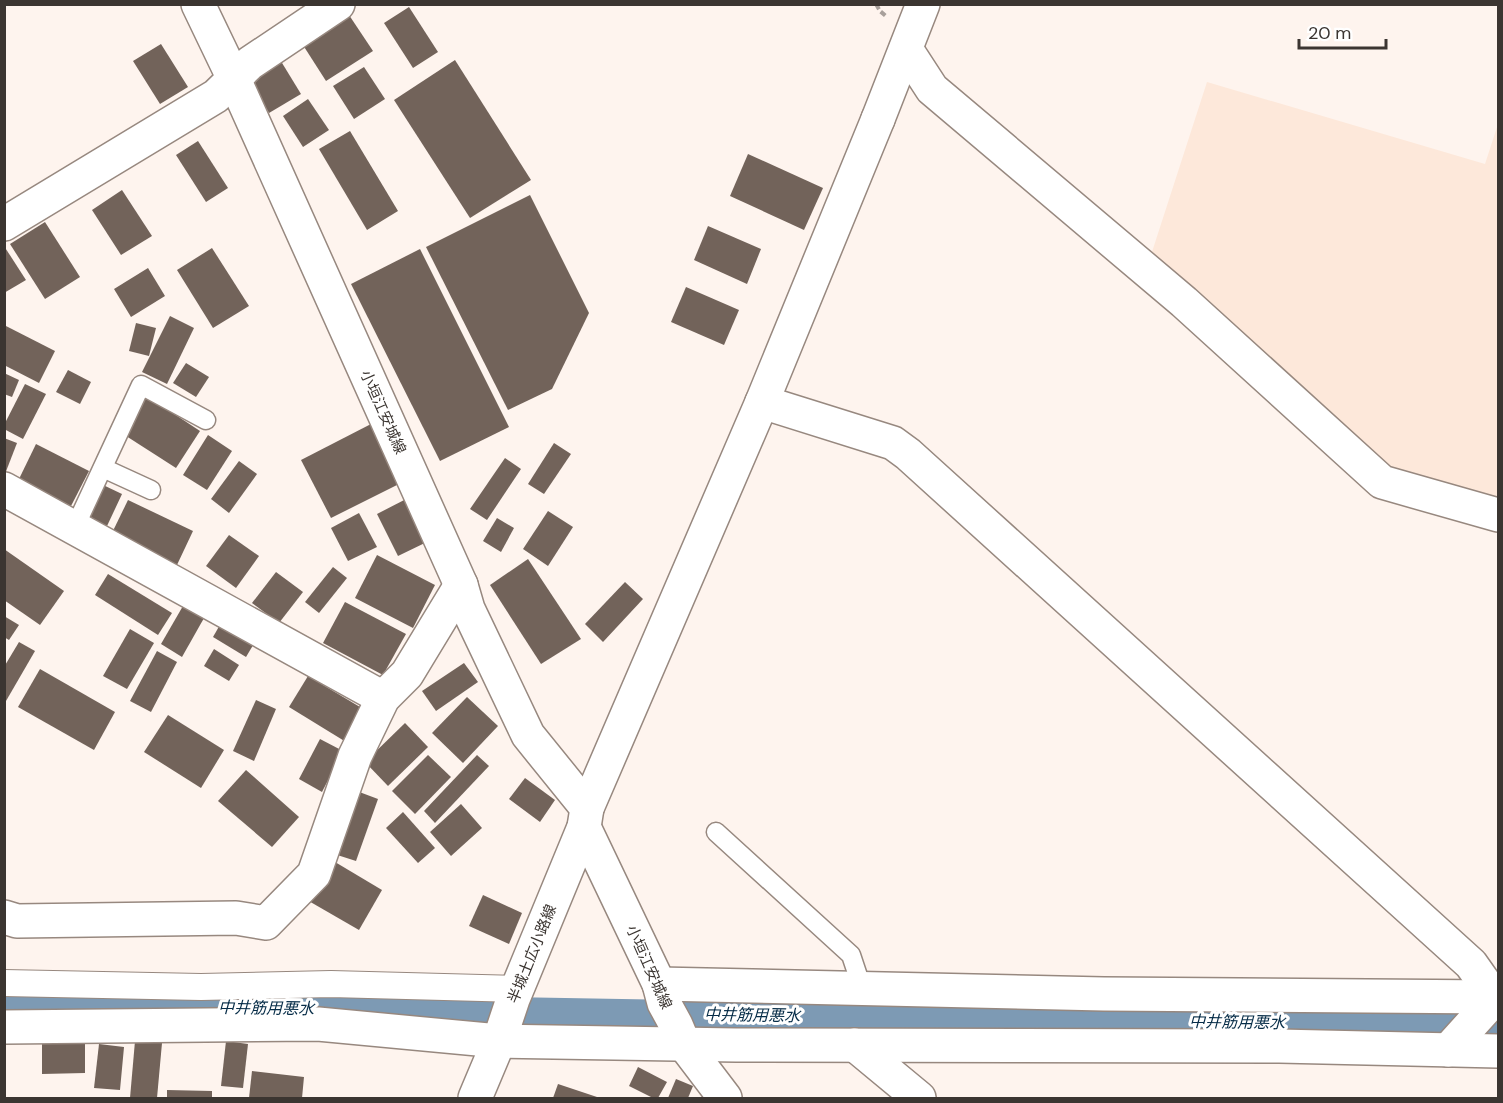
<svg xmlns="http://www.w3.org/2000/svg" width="1503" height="1103" font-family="'DM Sans','Noto Sans JP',sans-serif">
<rect width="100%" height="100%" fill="#fef4ee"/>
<polygon fill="#fde8da" points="1207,82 1485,164 1498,124 1498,501 1387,470 1151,255"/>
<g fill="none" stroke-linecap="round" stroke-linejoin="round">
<polyline stroke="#7d9ab4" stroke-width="30" points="4,1004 456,1011 1012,1021 1498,1025"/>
</g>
<g fill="#72635a">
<polygon points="409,7 438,52 413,68 384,23"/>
<polygon points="347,12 373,51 326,81 301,42"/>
<polygon points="161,44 188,87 160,104 133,61"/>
<polygon points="279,58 301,94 269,113 248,77"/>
<polygon points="455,60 531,180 470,218 394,100"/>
<polygon points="364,67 385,99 354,119 333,86"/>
<polygon points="308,99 329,130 303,147 283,116"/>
<polygon points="350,131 398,211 367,230 319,149"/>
<polygon points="198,141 228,188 206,202 176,155"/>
<polygon points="748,154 823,188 804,230 730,196"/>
<polygon points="122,190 152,236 121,255 92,210"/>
<polygon points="530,195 589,313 552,389 508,410 426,247"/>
<polygon points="45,222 80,277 45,299 10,244"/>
<polygon points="708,226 761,249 747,284 694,260"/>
<polygon points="4,246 26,280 4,293"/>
<polygon points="212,248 249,306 213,328 177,270"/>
<polygon points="420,249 509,427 440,461 351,284"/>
<polygon points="148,268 165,296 131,317 114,289"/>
<polygon points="686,287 739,310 724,345 671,322"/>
<polygon points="170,316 194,328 167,384 142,372"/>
<polygon points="136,323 156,328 149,356 129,351"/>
<polygon points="4,325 55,351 39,383 4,365"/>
<polygon points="186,363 209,377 196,397 173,383"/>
<polygon points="68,370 91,382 80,404 56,392"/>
<polygon points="4,373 19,380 12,397 4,394"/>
<polygon points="25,384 46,394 23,439 4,429 4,425"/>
<polygon points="147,396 200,431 176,468 123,434"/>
<polygon points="371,424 401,483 331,518 301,460"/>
<polygon points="208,435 232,451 207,490 183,475"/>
<polygon points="4,438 17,443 5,474 4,474"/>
<polygon points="554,443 571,454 544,494 528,484"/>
<polygon points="36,444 89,471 71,506 19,479"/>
<polygon points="505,458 521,469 487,520 470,509"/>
<polygon points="239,461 257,474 229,513 211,499"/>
<polygon points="101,484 122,494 107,526 86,516"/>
<polygon points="410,497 431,540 398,556 377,514"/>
<polygon points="128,500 193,531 176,567 111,535"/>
<polygon points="548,511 573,527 548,566 523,549"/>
<polygon points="359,513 377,547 348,561 331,528"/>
<polygon points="497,518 514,528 501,552 483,541"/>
<polygon points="229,535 259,556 236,588 206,566"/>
<polygon points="4,549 64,591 40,625 4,600"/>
<polygon points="377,555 435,585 413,628 355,598"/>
<polygon points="528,559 581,639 541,664 490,585"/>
<polygon points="333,567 347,578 319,613 305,602"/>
<polygon points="276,572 303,592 279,623 252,603"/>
<polygon points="108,574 172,613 158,635 95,595"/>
<polygon points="625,582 643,599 603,642 585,624"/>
<polygon points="187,599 208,611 182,657 161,644"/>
<polygon points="345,602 406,634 383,675 323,643"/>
<polygon points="4,616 19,625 9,640 4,637"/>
<polygon points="225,616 258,637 246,657 213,637"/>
<polygon points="130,629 154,643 127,689 103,676"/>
<polygon points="19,642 35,651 6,701 4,700 4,667"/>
<polygon points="214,649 239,665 229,681 204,666"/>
<polygon points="157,651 177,662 151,712 130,701"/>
<polygon points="464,663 478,682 436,711 422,691"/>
<polygon points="40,669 115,712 94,750 18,707"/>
<polygon points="308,676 365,710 346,742 289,707"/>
<polygon points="467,697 498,726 463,763 432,733"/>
<polygon points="256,700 276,709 254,761 233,751"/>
<polygon points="168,715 224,750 201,788 144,752"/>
<polygon points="405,723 428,747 388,786 365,762"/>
<polygon points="320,739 343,751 322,792 299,779"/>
<polygon points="428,755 451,777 415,814 392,791"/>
<polygon points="477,755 489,766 435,823 424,811"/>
<polygon points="246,770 299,817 272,847 218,801"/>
<polygon points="525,778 555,800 540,822 509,799"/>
<polygon points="354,790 378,799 356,861 331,853"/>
<polygon points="461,804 482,828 451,856 430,832"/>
<polygon points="403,812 435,848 418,863 386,828"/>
<polygon points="330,859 382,890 359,930 307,900"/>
<polygon points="483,895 522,913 509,944 469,926"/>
<polygon points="85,1039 85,1073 42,1074 42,1040"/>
<polygon points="135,1041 162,1043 157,1098 130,1098"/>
<polygon points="226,1041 248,1044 243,1088 221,1086"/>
<polygon points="99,1044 124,1047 120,1090 94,1088"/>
<polygon points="638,1067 667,1082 658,1098 653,1098 629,1086"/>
<polygon points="252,1071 304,1077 302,1098 249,1098"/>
<polygon points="676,1079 693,1086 688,1098 668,1098"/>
<polygon points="558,1084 600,1098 553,1098"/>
<polygon points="167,1090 212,1091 212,1098 167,1098"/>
</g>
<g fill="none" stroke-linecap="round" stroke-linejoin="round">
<defs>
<g id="service">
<polyline points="103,468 151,490"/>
<polyline points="75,527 141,385 206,420"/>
<polyline points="716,832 851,955 862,988"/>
</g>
<polyline id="pedestrian" points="4,983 201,987 331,984 518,989"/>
<g id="minor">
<polyline points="906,49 932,89 1184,302 1382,482 1498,515"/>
<polyline points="4,224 216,96 250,63 338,4"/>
<polyline points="762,402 893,443 908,454 1471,964 1495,998"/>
<polyline points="4,489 383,698"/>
<polyline points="587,808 762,402 878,119"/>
<polyline points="4,917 17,921 236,918 266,923 314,874 355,756 383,698 407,674 461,585"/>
<polyline points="659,984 1104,994 1498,997"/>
<polyline points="4,1027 318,1024 499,1041 736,1045 1279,1046 1498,1051"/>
<polyline points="855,1045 919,1098"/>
<polyline points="1448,1050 1495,998"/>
</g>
<polyline id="tertiary" points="878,119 923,4"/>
<g id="secondary">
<polyline points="198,4 234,79 461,585 468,609 528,735 587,808 584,827 513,999 499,1041 475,1098"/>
<polyline points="584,827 659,984 664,1003 676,1025 684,1044 725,1098"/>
</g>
</defs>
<use href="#service" stroke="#97887f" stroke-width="21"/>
<use href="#pedestrian" stroke="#97887f" stroke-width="28"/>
<use href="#minor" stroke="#97887f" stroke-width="36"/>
<use href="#tertiary" stroke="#97887f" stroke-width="36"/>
<use href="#secondary" stroke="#97887f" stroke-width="36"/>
<polyline stroke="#a8a09b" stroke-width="4" stroke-dasharray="6 3" stroke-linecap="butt" points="876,4 880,11 887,17"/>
<use href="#service" stroke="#fff" stroke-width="18"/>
<use href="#pedestrian" stroke="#fff" stroke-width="26"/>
<use href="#minor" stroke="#fff" stroke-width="33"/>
<use href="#tertiary" stroke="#fff" stroke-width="33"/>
<use href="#secondary" stroke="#fff" stroke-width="33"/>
</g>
<g text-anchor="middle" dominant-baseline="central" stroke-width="6" stroke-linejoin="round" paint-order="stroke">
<g font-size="15" fill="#3b3531" stroke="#fff">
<text transform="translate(383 412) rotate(66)">小垣江安城線</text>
<text transform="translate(532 954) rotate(-68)">半城土広小路線</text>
<text transform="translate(649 967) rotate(66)">小垣江安城線</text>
</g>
<g font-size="16" font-style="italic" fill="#072d48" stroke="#fff">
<text transform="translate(266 1008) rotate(1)">中井筋用悪水</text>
<text transform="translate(752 1015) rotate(1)">中井筋用悪水</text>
<text transform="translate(1237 1022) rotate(1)">中井筋用悪水</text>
</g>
</g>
<rect width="1503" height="1103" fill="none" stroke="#3b3531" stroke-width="12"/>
<path d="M1299 39v9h87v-9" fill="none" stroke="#3b3531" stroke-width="3"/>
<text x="1308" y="39" font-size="18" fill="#3b3531" stroke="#ffffff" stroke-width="4.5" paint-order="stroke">20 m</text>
</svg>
